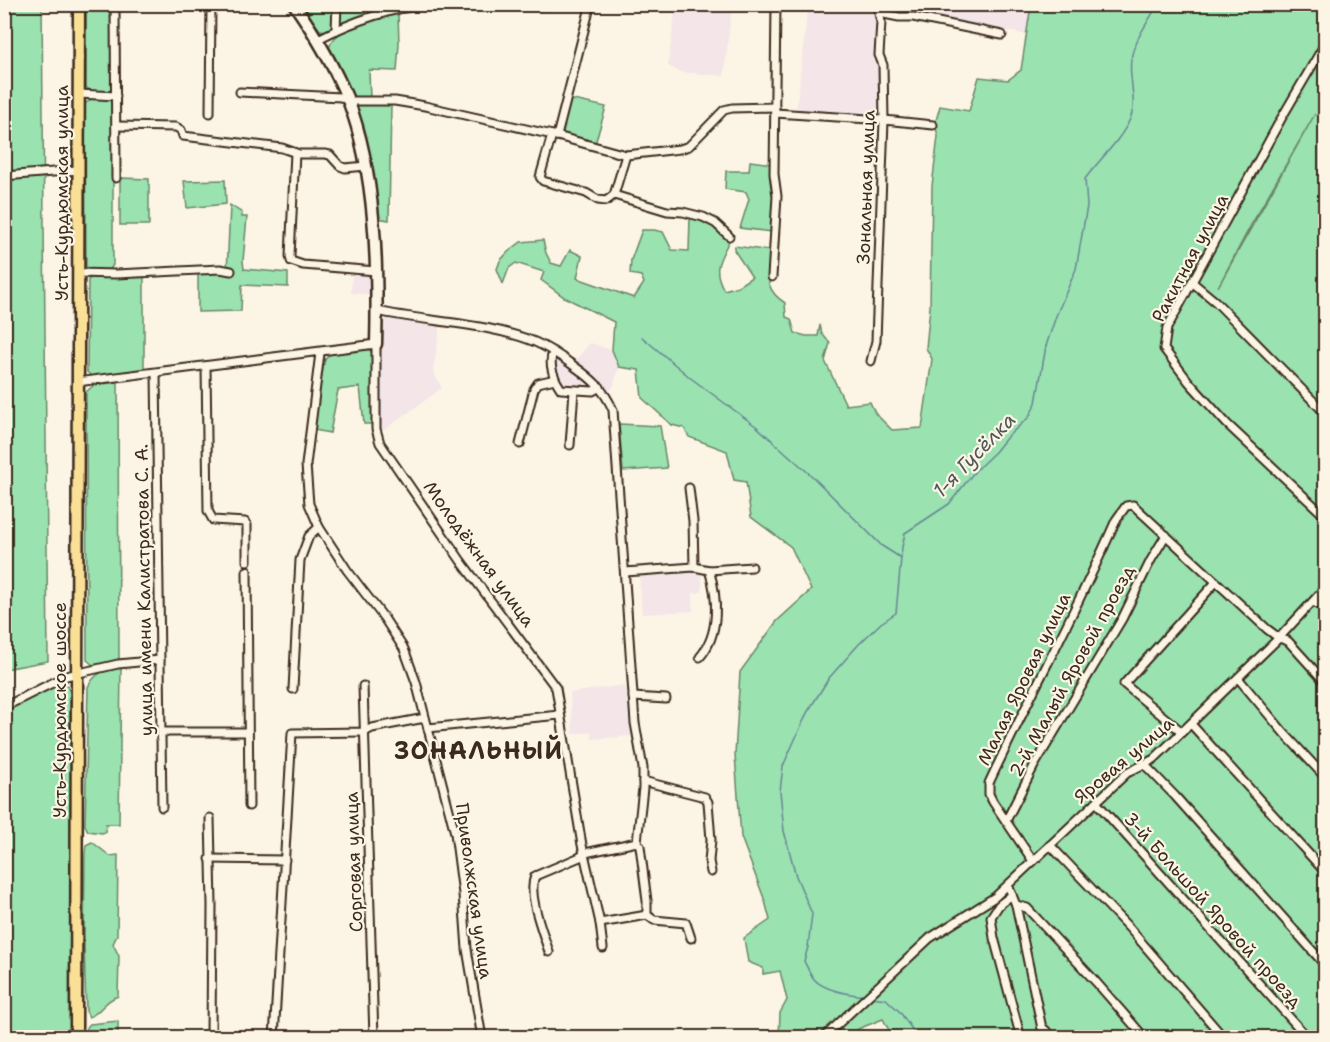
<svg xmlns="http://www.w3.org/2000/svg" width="1330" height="1042" font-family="'Shantell Sans',sans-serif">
<rect width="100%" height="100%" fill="#fcf5e5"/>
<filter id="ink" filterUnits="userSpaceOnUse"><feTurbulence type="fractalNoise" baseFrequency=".0167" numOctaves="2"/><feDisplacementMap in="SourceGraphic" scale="12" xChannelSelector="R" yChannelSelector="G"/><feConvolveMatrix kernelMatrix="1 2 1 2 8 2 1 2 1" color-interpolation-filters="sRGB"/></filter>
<g filter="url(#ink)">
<g fill="#f3e5e8">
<polygon points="676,5 732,5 724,76 681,72 668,66"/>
<polygon points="808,5 872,5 875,8 877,54 881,67 882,109 876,117 796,112"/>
<polygon points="885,5 1031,5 1027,35 936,16 888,10"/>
<polygon points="353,263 373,265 373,295 351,293"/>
<polygon points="390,318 440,327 433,372 442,388 384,430 380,430 379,325 382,319"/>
<polygon points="590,343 612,350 619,367 613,387 609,392 600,382 574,362"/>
<polygon points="558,358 586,377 587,382 582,389 564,386 558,380 554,361"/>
<polygon points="702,571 702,592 693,593 693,611 642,614 639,574"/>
<polygon points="625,685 631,736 592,739 591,732 573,734 570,693"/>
</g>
<g fill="#9ae2b0" stroke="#6a8667" stroke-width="1.5" fill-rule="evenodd">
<polygon points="5,5 42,5 48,661 5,669"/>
<polygon points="86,5 112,5 113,89 110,93 92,92 86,87"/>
<polygon points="301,5 413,5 378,10 326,31 320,30"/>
<path d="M 1031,5 L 1325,5 L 1325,1037 L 893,1038 L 883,1019 L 858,1029 L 850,1037 L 779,1037 L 780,1013 L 787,1000 L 780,971 L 763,974 L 763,968 L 748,962 L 744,938 L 770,920 L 765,901 L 741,837 L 735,755 L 740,672 L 777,621 L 811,590 L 791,547 L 751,517 L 746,482 L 734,480 L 727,451 L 689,437 L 684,428 L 672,425 L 642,398 L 639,370 L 619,367 L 612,350 L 614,322 L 564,297 L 541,280 L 544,272 L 516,263 L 509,268 L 503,284 L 497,269 L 500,261 L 508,252 L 521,242 L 543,240 L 546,253 L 551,263 L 561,266 L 570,250 L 582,256 L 577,278 L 634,298 L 644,283 L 641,276 L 630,274 L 631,260 L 642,230 L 654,230 L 663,232 L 672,250 L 689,251 L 690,217 C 708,221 717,229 729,241 C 719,261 712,269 724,290 L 738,286 L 752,277 L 734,250 L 735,246 L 771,251 C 769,275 762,288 785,303 L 786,317 L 791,319 L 795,333 L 806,336 L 818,336 L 820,325 L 822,334 L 830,343 L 825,361 L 846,405 L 870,402 L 875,413 L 892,430 L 922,428 L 932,359 L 926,348 L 930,307 L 932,186 L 938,136 L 935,124 L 940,106 L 969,111 L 979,77 L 1008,80 L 1021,70 ZM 1315,114 L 1218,287 L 1251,225 Z"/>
<path d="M 398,13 L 399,44 L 397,71 L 369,70 L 370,99 L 358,99 L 352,96 L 329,48 C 334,27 378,17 398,13 Z"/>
<polygon points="92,98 112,99 113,103 113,265 108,272 89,270 86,266 85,104"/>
<polygon points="569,99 606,107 595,144 562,133"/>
<polygon points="360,103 391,104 389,220 378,218 355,108"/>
<polygon points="750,161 772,164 775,196 772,232 740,228 749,199 746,192 725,189 726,171 749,171"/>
<polygon points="120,178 149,179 149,225 120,225"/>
<polygon points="225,180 226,204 187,208 184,181"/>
<polygon points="230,205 242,213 242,217 247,217 243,261 244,269 288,273 288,287 242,285 241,311 198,312 198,273 227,273"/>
<polygon points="144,275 144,372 92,377 87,372 88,280 94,276"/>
<polygon points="369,349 373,354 372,424 364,424 360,387 338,390 330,433 314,430 324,361 331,352"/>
<polygon points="118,382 119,660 94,666 87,660 86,392 94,385"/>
<polygon points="619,424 660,426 667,468 623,471"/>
<path d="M 121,666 L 119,824 L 106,824 L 105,832 L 102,833 L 88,831 L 85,825 L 88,687 C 95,672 106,670 121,666 Z"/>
<polygon points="60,684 67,685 70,693 71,1037 5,1038 5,711"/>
<path d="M 92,842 L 110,856 L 118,855 L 117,935 L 113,944 L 119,956 L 118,996 C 103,1001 101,1013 89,1017 L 86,1011 L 84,945 L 85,854 L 86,845 Z"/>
<polygon points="118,1021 118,1037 86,1037 87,1027 90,1024"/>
</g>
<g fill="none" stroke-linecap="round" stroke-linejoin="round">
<g stroke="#678595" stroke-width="1.5">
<polyline points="642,337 692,379 757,427 813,477 882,546 901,558"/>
<path d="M 865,996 C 850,994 824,991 814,979 C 810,974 807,967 804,961 L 808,947 L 812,914 L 796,876 L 784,831 L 780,791 L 783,766 L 807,713 L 829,678 L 859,644 L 881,623 L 896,613 L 902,547 L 905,533 L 949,504 L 975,471 L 995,452 L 1007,437 L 1029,417 L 1036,403 L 1046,346 L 1056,316 L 1076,269 L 1087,206 L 1085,179 C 1099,160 1121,140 1130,119 C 1138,101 1128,78 1131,59 C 1134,40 1149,21 1158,4"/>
<polyline points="872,997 886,999 900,1012 918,1038"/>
</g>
<defs>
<g id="street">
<polyline points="115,4 116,178"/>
<polyline points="879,13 899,17 913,17 1002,35"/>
<polyline points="336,30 337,4"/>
<path d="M 318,39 C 351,22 395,6 432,5 C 475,3 518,9 561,4"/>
<polyline points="1326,42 1281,119 1167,328 1164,349 1189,382 1227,424 1326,517"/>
<polyline points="240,92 341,97 348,101 395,101 425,106 557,136 626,155 680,149 689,146 724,110 732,108 775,107"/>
<polyline points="79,94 116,96"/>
<polyline points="210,113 211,4"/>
<polyline points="775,113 884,120 933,125"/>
<polyline points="116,126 176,127 181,130 183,136 282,148 299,154 325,154 330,155 340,166 345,168 366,166"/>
<polyline points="552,135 540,177 543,181 586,193 598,200 606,201 614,195 626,155"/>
<polyline points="557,136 589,11 588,4"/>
<polyline points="295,153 290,256 291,261 303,265 376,271"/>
<polyline points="4,176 78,170"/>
<polyline points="614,195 667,211 683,212 703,217 715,223 729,236"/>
<polyline points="78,273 116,274 220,269 231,271"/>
<polyline points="772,277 777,196 774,174 776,4"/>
<polyline points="1192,282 1216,302 1326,414"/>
<path d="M 377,311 C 426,322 490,323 535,342 C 549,348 562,357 574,366 C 592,379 604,389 613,410 L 635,723 L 643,768 L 643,788 L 637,842 L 640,846 L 647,901 L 647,915"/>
<path d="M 553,352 C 548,364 554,379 561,389 L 593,391 L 600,387"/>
<polyline points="320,353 306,465 309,504 319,527 347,570 384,618 404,649 416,682 455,833 463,894 467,949 482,1038"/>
<polyline points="871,361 876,341 884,120 883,65 879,55 881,22 877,4"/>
<polyline points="206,367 208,511 213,520 245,522 247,525 247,561"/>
<polyline points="156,373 162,807"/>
<polyline points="77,382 376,344 376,429 380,443 461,561 556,688 582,845 600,923 603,948"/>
<polyline points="520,444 534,389 538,383 555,379"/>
<polyline points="570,445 574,391"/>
<polyline points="689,488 693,521 694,567"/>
<polyline points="247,571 249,806"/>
<polyline points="625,572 694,567 709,570 752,567"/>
<polyline points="1313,602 1326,608"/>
<path d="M 700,657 C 720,634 718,597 709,570"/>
<polyline points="1238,678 1284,733 1326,778"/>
<polyline points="363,686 374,1038"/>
<polyline points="293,689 300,560 309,536 319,527"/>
<polyline points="633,697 666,699"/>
<polyline points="4,707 66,676 118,664 160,660"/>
<polyline points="1191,724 1326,873"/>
<polyline points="428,728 560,715"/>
<polyline points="162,732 248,732"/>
<polyline points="1182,732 1124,684 1216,582"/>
<polyline points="1144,764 1175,796 1326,966"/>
<polyline points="643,781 705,797 708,802 711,840 709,861 711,872"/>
<polyline points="1096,802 1308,1038"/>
<polyline points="210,818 212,905 211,1038"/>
<polyline points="1006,821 1034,766 1122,619 1151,560 1166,535"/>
<polyline points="1050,845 1131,930 1224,1038"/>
<polyline points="210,859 285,860"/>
<path d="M 1033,861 L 993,802 L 989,794 L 989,783 C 1030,695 1077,610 1116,520 L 1126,506 L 1133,505 L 1267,629 L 1279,638 L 1288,641 L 1326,683"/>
<polyline points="1008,885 1016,905 1044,1038"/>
<polyline points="1012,895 999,905 991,917 994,938 1021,1038"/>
<polyline points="1016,905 1027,908 1096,982 1145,1038"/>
<polyline points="600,923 647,915 654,920 686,923 691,938"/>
<path d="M 549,952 C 543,932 527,895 535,876 L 580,857 L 585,853 L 637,842"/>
<polyline points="1042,1027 1054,1038"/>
<polyline points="274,1038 292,733 364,732 372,728 425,718"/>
<polyline points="823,1038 930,938 995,897 1127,773 1154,759 1279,638 1326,587"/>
</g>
<path id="secondary" d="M 294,4 C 315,34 334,66 348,100 C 376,172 378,267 376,344"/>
<polyline id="primary" points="76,1038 79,4"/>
</defs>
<use href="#street" stroke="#3b2a1e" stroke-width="11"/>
<use href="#secondary" stroke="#3b2a1e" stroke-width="15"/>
<use href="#primary" stroke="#3b2a1e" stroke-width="15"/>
<use href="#street" stroke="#fcf5e5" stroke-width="7"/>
<use href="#secondary" stroke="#fcf5e5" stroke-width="10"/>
<use href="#primary" stroke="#fadf96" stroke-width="10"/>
</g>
</g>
<g text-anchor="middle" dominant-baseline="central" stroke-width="4.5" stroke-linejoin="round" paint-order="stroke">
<g font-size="18" fill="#3b2a1e" stroke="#fcf5e5">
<text transform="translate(866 187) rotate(-88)">Зональная улица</text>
<text transform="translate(62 193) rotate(-90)">Усть-Курдюмская улица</text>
<text transform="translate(1190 258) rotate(-62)">Ракитная улица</text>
<text transform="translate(479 554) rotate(54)">Молодёжная улица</text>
<text transform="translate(144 590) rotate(-91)">улица имени Калистратова С. А.</text>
<text transform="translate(1072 671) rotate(-61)">2-й Малый Яровой проезд</text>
<text transform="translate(1024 679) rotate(-64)">Малая Яровая улица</text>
<text transform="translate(60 710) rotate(-90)">Усть-Курдюмское шоссе</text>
<text transform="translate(1124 760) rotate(-40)">Яровая улица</text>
<text transform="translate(354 862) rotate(-92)">Сорговая улица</text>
<text transform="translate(474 891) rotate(82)">Приволжская улица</text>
<text transform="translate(1213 910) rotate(48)">3-й Большой Яровой проезд</text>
</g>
<g font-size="20" font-style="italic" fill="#515859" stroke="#fcf5e5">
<text transform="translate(974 455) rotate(-46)">1-я Гусёлка</text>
</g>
<g font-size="24" font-weight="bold" letter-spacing="1.5" fill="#3b2a1e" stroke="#fcf5e5">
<text x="479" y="751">ЗОНАЛЬНЫЙ</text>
</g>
</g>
<rect width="1330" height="1042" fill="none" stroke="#fcf5e5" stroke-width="24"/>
<rect x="12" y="12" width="1306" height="1018" fill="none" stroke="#3b2a1e" stroke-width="2" filter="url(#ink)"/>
</svg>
